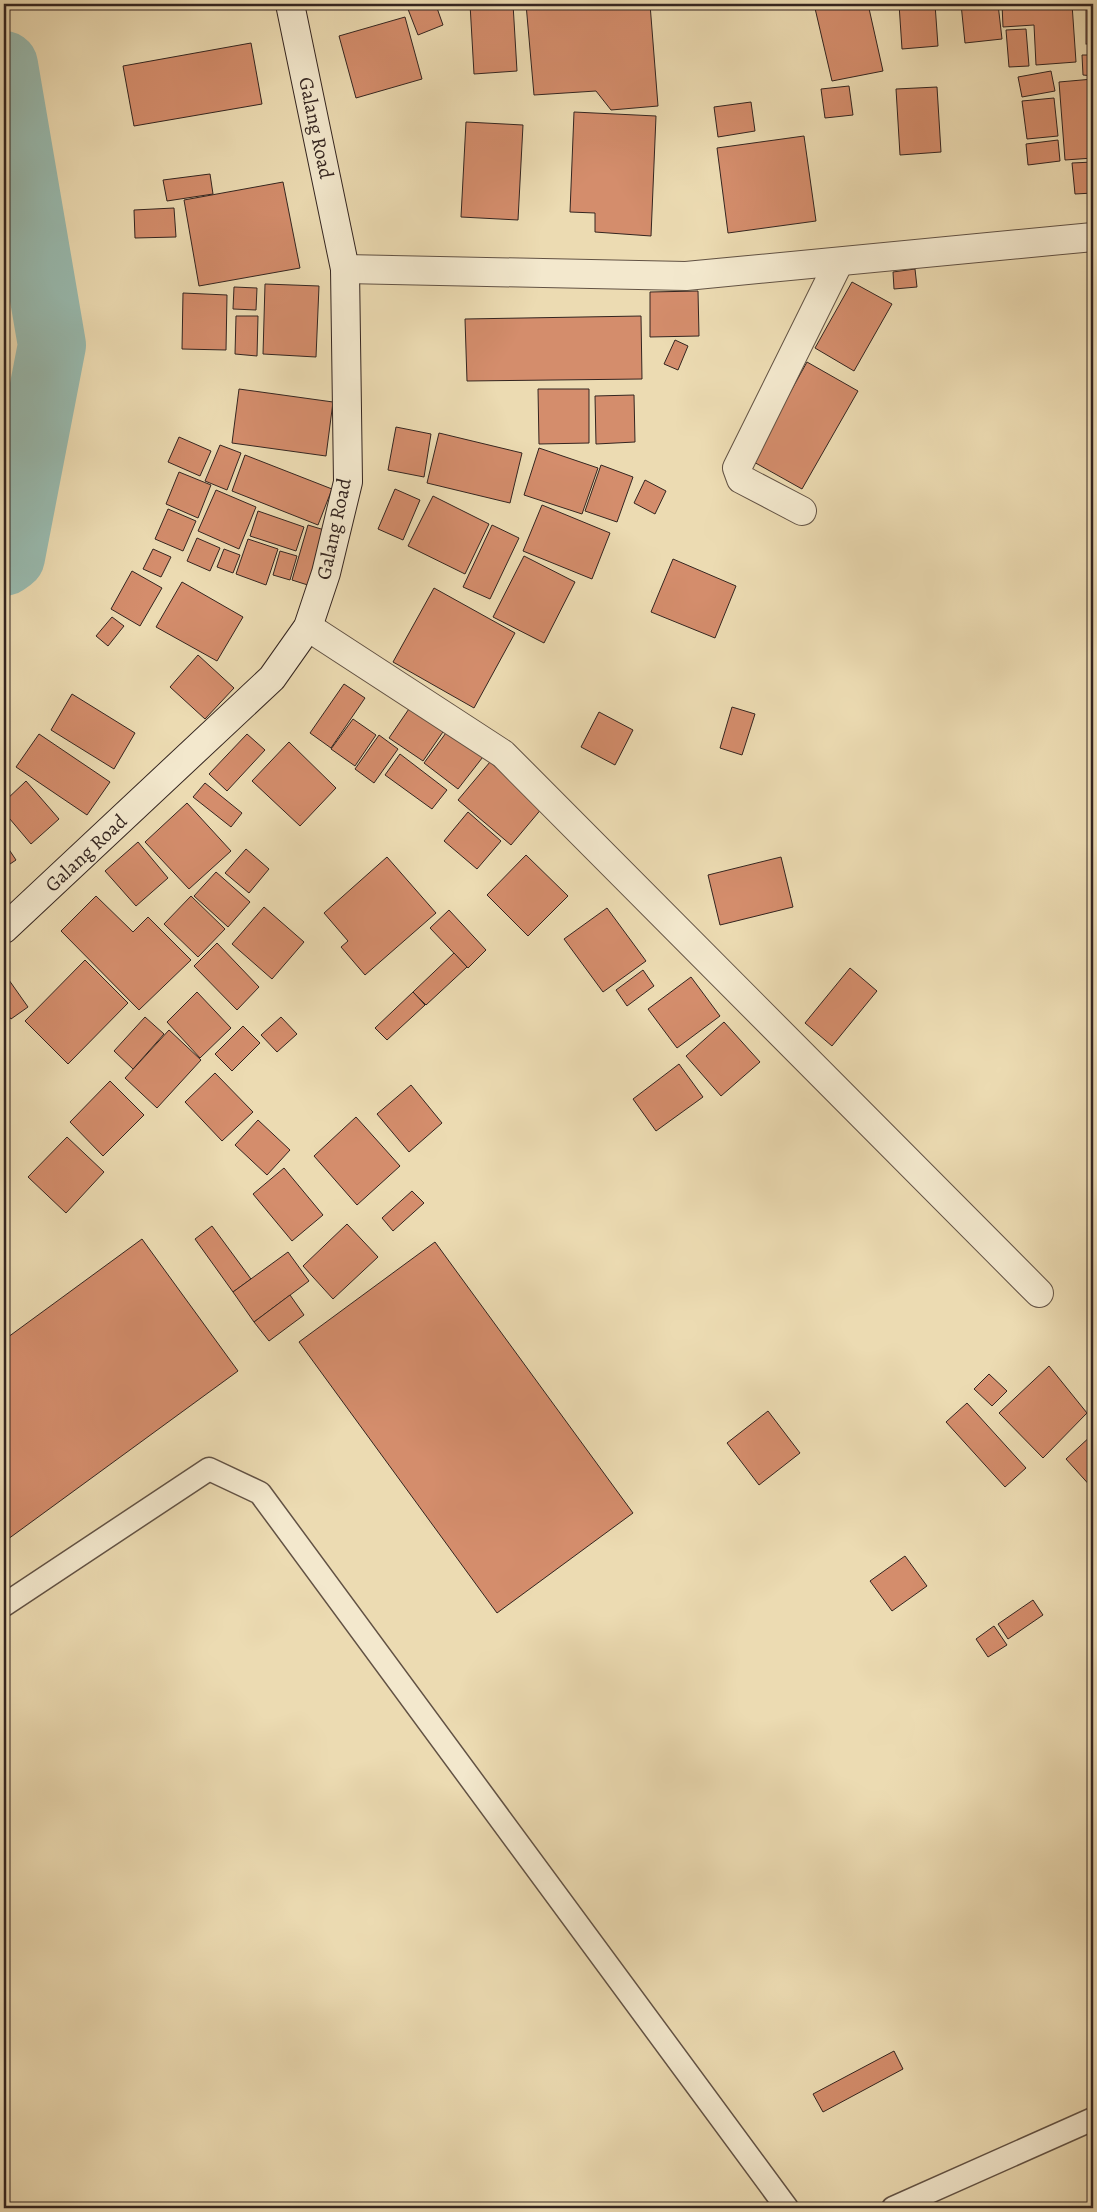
<svg xmlns="http://www.w3.org/2000/svg" width="1097" height="2212" font-family="Alegreya,serif">
<rect width="100%" height="100%" fill="#ecdbb2"/>
<filter id="stains"><feTurbulence type="fractalNoise" baseFrequency=".004" numOctaves="4"/><feColorMatrix values="0 0 0 0 .2 0 0 0 0 .09 0 0 0 0 .02 0 0 0 .5 -.17"/></filter>
<radialGradient id="worn" r=".72"><stop offset=".6" stop-color="#630" stop-opacity="0"/><stop offset="1" stop-color="#630" stop-opacity=".3"/></radialGradient>
<g fill="none" stroke-linecap="round" stroke-linejoin="round">
<polyline stroke="#99bbb0" stroke-width="68" points="4,65 52,345 11,557 4,562"/>
</g>
<g fill="#d48d6c" stroke="#342520">
<polygon points="406,4 446,4 437,8 443,25 418,35"/>
<polygon points="470,4 513,4 517,71 474,74"/>
<polygon points="526,4 650,4 658,106 611,110 596,91 534,95"/>
<polygon points="814,4 868,4 883,71 832,81"/>
<polygon points="899,4 935,4 938,46 902,49"/>
<polygon points="961,4 998,4 1002,39 965,43"/>
<polygon points="1002,4 1072,4 1076,62 1036,65 1034,25 1003,27"/>
<rect x="1086" y="4" width="7" height="40"/>
<polygon points="405,17 422,79 356,98 339,36"/>
<polygon points="1026,29 1029,66 1009,67 1006,30"/>
<polygon points="251,43 262,104 134,126 123,66"/>
<polygon points="1082,55 1093,55 1093,76 1083,75"/>
<polygon points="1051,71 1055,91 1022,97 1018,77"/>
<polygon points="1093,79 1093,158 1065,160 1059,82"/>
<polygon points="849,86 853,115 825,118 821,89"/>
<polygon points="937,87 941,152 900,155 896,89"/>
<polygon points="1054,98 1058,136 1027,139 1022,101"/>
<polygon points="751,102 755,131 718,137 714,107"/>
<polygon points="574,112 656,116 651,236 595,232 595,213 570,212"/>
<polygon points="466,122 523,125 518,220 461,217"/>
<polygon points="804,136 816,221 728,233 717,148"/>
<polygon points="1058,140 1060,161 1028,165 1026,144"/>
<polygon points="1093,162 1093,193 1075,194 1072,163"/>
<polygon points="210,174 213,194 167,201 163,180"/>
<polygon points="283,182 300,268 199,286 184,200"/>
<polygon points="174,208 176,237 135,238 134,210"/>
<polygon points="915,269 917,287 894,289 893,272"/>
<polygon points="852,282 892,304 854,371 815,348"/>
<polygon points="265,284 319,286 316,357 263,354"/>
<polygon points="234,287 257,288 256,310 233,309"/>
<polygon points="698,291 699,336 650,337 650,292"/>
<polygon points="183,293 227,295 226,350 182,349"/>
<polygon points="236,316 258,316 257,356 235,354"/>
<polygon points="641,316 642,379 467,381 465,319"/>
<polygon points="675,340 688,346 678,370 664,364"/>
<polygon points="807,362 858,391 802,489 752,461"/>
<polygon points="239,389 333,402 326,456 232,443"/>
<polygon points="538,389 589,389 589,443 539,444"/>
<polygon points="634,395 635,442 596,444 595,396"/>
<polygon points="396,427 431,434 424,477 388,470"/>
<polygon points="439,433 522,453 510,503 427,483"/>
<polygon points="179,437 211,451 200,476 168,462"/>
<polygon points="220,445 241,453 227,490 205,481"/>
<polygon points="539,448 598,468 582,514 524,495"/>
<polygon points="245,455 332,489 318,525 232,491"/>
<polygon points="601,465 633,477 617,522 585,511"/>
<polygon points="179,472 211,485 198,518 166,504"/>
<polygon points="645,480 666,491 655,514 634,503"/>
<polygon points="395,489 420,500 403,540 378,529"/>
<polygon points="216,490 256,507 239,549 198,531"/>
<polygon points="433,496 489,524 465,574 408,546"/>
<polygon points="542,505 610,533 592,579 523,551"/>
<polygon points="168,509 196,521 183,551 155,539"/>
<polygon points="258,511 304,527 296,551 250,536"/>
<polygon points="308,525 331,532 314,587 292,580"/>
<polygon points="492,525 519,538 490,599 463,587"/>
<polygon points="197,538 220,548 210,571 187,561"/>
<polygon points="248,539 278,549 266,585 236,574"/>
<polygon points="153,549 171,557 161,577 143,569"/>
<polygon points="224,549 240,555 233,573 217,567"/>
<polygon points="280,551 297,556 290,580 273,575"/>
<polygon points="524,556 575,582 544,643 493,617"/>
<polygon points="673,559 736,586 715,638 651,612"/>
<polygon points="132,571 162,588 140,626 111,609"/>
<polygon points="182,582 243,617 217,661 156,627"/>
<polygon points="434,588 515,633 474,708 393,662"/>
<polygon points="112,617 124,626 108,646 96,636"/>
<polygon points="198,655 234,688 205,719 170,687"/>
<polygon points="344,684 365,698 331,748 310,733"/>
<polygon points="72,694 135,733 114,769 51,730"/>
<polygon points="413,703 447,726 423,761 389,738"/>
<polygon points="732,707 755,714 742,755 720,748"/>
<polygon points="599,712 633,730 615,765 581,747"/>
<polygon points="353,719 376,735 355,766 331,749"/>
<polygon points="451,726 486,753 458,789 424,763"/>
<polygon points="39,734 110,782 87,815 16,767"/>
<polygon points="247,734 265,750 227,791 209,774"/>
<polygon points="379,735 398,749 374,783 355,769"/>
<polygon points="289,742 336,788 300,826 252,781"/>
<polygon points="400,754 447,790 432,809 385,775"/>
<polygon points="490,762 543,807 511,845 458,800"/>
<polygon points="26,781 59,819 31,844 4,812 4,802"/>
<polygon points="205,783 242,813 231,827 193,797"/>
<polygon points="187,803 231,851 189,889 145,842"/>
<polygon points="468,812 501,841 477,869 444,841"/>
<polygon points="4,842 16,860 4,868"/>
<polygon points="138,842 168,878 136,906 105,871"/>
<polygon points="246,849 269,869 249,893 225,873"/>
<polygon points="526,855 568,896 528,936 487,895"/>
<polygon points="387,857 436,913 365,975 341,947 348,941 324,913"/>
<polygon points="781,857 793,907 720,925 708,875"/>
<polygon points="216,872 250,902 228,927 194,896"/>
<polygon points="96,896 133,932 148,917 191,960 139,1010 61,931"/>
<polygon points="191,896 225,929 198,957 164,924"/>
<polygon points="264,907 304,942 272,979 232,944"/>
<polygon points="607,908 646,961 603,992 564,939"/>
<polygon points="449,910 486,950 468,968 430,928"/>
<polygon points="217,943 259,987 237,1010 194,966"/>
<polygon points="454,953 467,967 426,1005 413,992"/>
<polygon points="85,960 128,1003 68,1064 25,1021"/>
<polygon points="850,968 877,991 832,1046 805,1023"/>
<polygon points="643,970 654,986 627,1006 616,990"/>
<polygon points="4,973 28,1007 11,1019 4,1010"/>
<polygon points="691,977 720,1016 677,1048 648,1009"/>
<polygon points="197,992 231,1028 200,1058 167,1022"/>
<polygon points="413,992 425,1005 387,1040 375,1028"/>
<polygon points="145,1017 164,1034 133,1069 114,1051"/>
<polygon points="281,1017 297,1034 277,1052 261,1035"/>
<polygon points="724,1022 760,1062 721,1096 686,1056"/>
<polygon points="243,1026 260,1043 232,1071 215,1054"/>
<polygon points="169,1030 201,1060 157,1108 125,1078"/>
<polygon points="679,1064 703,1097 656,1131 633,1099"/>
<polygon points="215,1073 253,1112 222,1141 185,1102"/>
<polygon points="110,1081 144,1115 103,1156 70,1122"/>
<polygon points="411,1085 442,1123 409,1152 377,1114"/>
<polygon points="356,1117 400,1166 357,1205 314,1156"/>
<polygon points="258,1120 290,1150 267,1175 235,1145"/>
<polygon points="67,1137 104,1172 66,1213 28,1177"/>
<polygon points="284,1168 323,1215 292,1241 253,1194"/>
<polygon points="412,1191 424,1203 393,1231 382,1218"/>
<polygon points="347,1224 378,1257 333,1299 303,1266"/>
<polygon points="212,1226 251,1279 233,1292 195,1239"/>
<polygon points="142,1239 238,1371 4,1542 4,1340"/>
<polygon points="435,1242 633,1513 497,1613 299,1342"/>
<polygon points="288,1252 309,1281 254,1322 233,1292"/>
<polygon points="290,1295 304,1315 269,1341 254,1322"/>
<polygon points="1049,1366 1087,1413 1043,1458 999,1413"/>
<polygon points="989,1374 1007,1391 992,1406 974,1389"/>
<polygon points="967,1403 1026,1468 1005,1487 946,1422"/>
<polygon points="768,1411 800,1453 759,1485 727,1443"/>
<polygon points="1093,1434 1093,1489 1066,1459"/>
<polygon points="905,1556 927,1586 892,1611 870,1581"/>
<polygon points="1033,1600 1043,1615 1008,1639 998,1624"/>
<polygon points="994,1626 1007,1645 988,1657 976,1639"/>
<polygon points="894,2051 903,2069 823,2112 813,2094"/>
</g>
<g fill="none" stroke-linecap="round" stroke-linejoin="round">
<defs>
<g id="lane">
<polyline points="4,1605 209,1469 260,1493 787,2208"/>
<polyline points="893,2208 1093,2119"/>
</g>
<g id="street">
<polyline points="345,269 686,276 1093,237"/>
<polyline points="802,511 741,479 737,468 839,262"/>
<polyline points="308,627 503,754 1039,1293"/>
</g>
<polyline id="secondary" points="4,929 272,678 308,627 326,573 348,482 345,269 290,4"/>
</defs>
<use href="#lane" stroke="#625244" stroke-width="25"/>
<use href="#street" stroke="#625244" stroke-width="30"/>
<use href="#secondary" stroke="#342520" stroke-width="30"/>
<use href="#lane" stroke="#f3e8cd" stroke-width="22"/>
<use href="#street" stroke="#f3e8cd" stroke-width="28"/>
<use href="#secondary" stroke="#f3e8cd" stroke-width="28"/>
</g>
<g text-anchor="middle" dominant-baseline="central" stroke-width="4" stroke-linejoin="round" paint-order="stroke">
<g font-size="20" fill="#342520" stroke="#f3e8cd">
<text transform="translate(316 128) rotate(78)">Galang Road</text>
<text transform="translate(334 529) rotate(-78)">Galang Road</text>
<text transform="translate(86 853) rotate(-43)">Galang Road</text>
</g>
</g>
<rect width="1097" height="2212" fill="none" stroke="#ecdbb2" stroke-width="20"/>
<rect x="5" y="5" width="1087" height="2202" fill="none" stroke="#342520" stroke-width="2.5"/>
<rect x="10" y="10" width="1077" height="2192" fill="none" stroke="#342520"/>
<rect width="100%" height="100%" filter="url(#stains)"/>
<rect width="100%" height="100%" fill="url(#worn)"/>
</svg>
